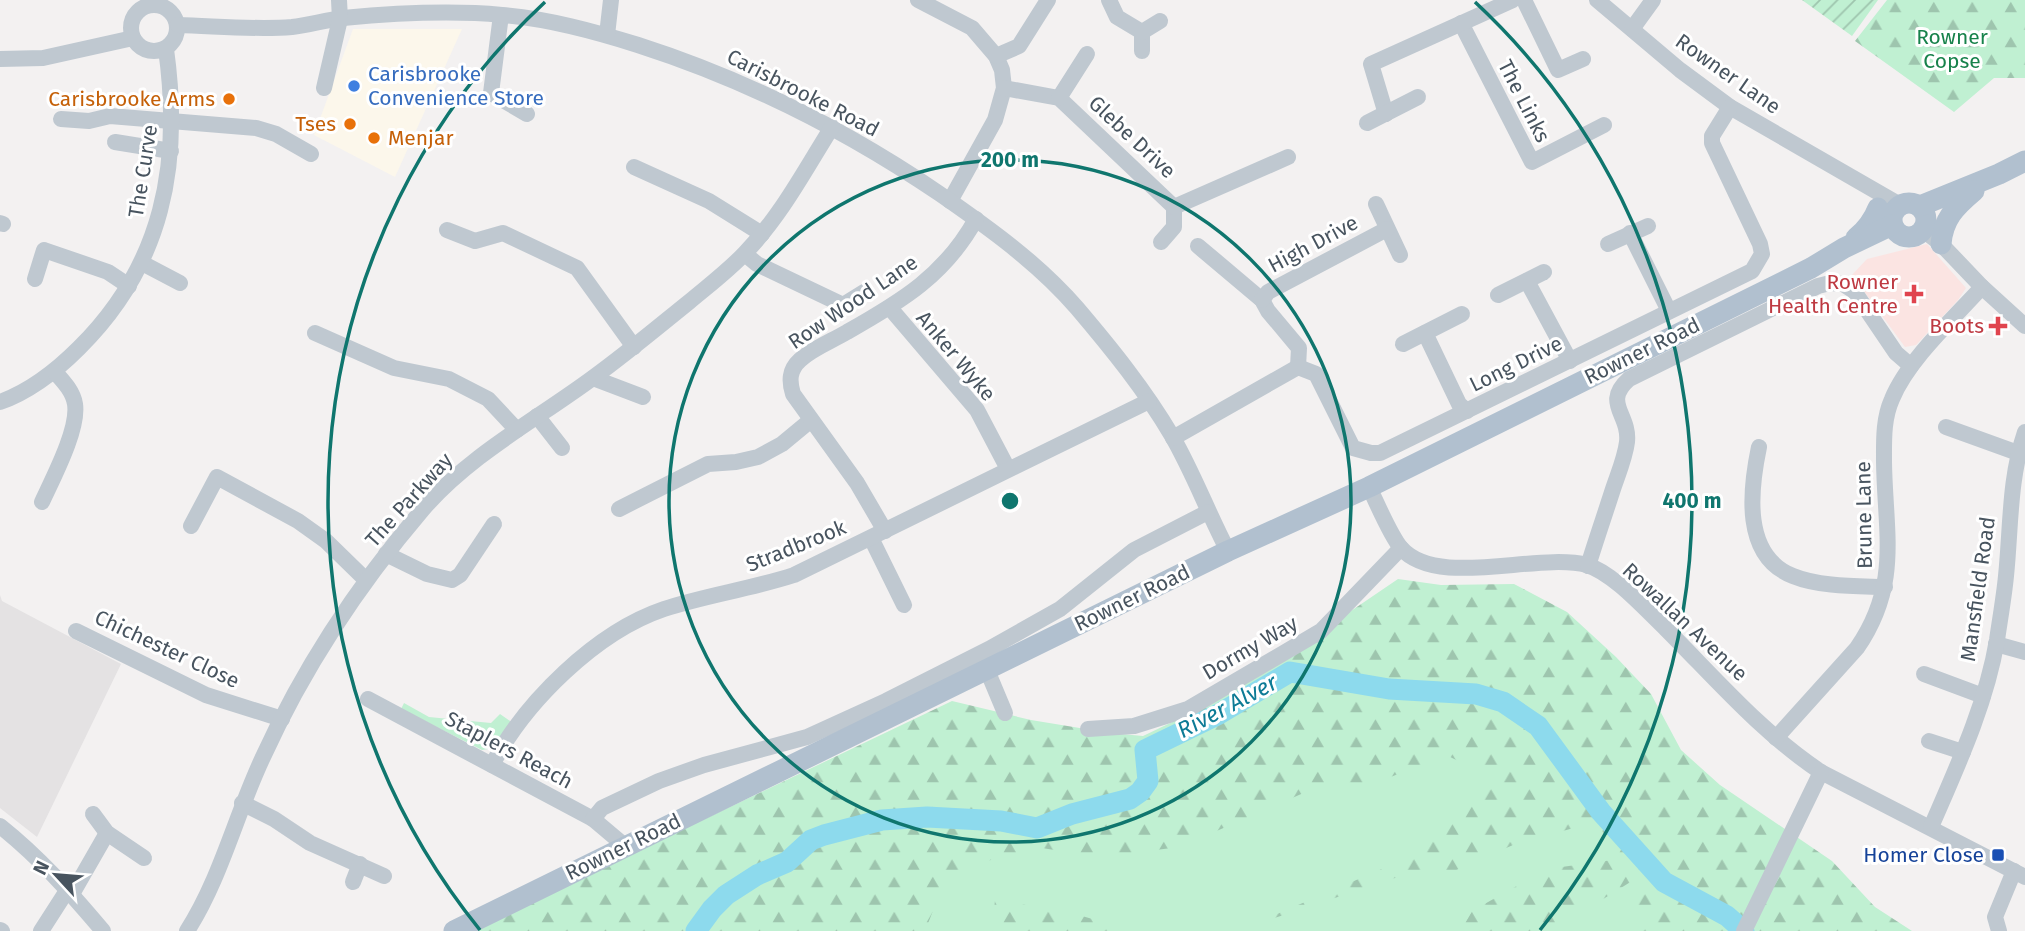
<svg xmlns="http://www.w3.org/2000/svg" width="2025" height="931" font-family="'Fira Sans',sans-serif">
<defs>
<pattern id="forest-firs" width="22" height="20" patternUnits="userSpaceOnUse" patternTransform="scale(1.75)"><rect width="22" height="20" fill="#c0f0d2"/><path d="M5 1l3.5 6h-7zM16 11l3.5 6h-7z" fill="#9ec5ae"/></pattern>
<pattern id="garden-furrows" width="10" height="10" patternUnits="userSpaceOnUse" patternTransform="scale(1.75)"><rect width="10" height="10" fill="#c0f0d2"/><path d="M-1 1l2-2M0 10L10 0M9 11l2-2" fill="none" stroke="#9ec5ae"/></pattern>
</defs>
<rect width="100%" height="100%" fill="#f3f1f1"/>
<polygon fill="#fcf7eb" points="353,29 462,29 395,177 314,135"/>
<polygon fill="#e4e2e3" points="0,595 2,601 121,664 37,837 0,808"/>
<polygon fill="#fbe4e2" points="1927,244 1966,288 1958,300 1916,345 1905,347 1852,275 1867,259"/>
<g fill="#c0f0d2">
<polygon points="1475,653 1867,931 748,931"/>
<polygon points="404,703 429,717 491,723 500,714 513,723 494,748 482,750 401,709"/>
</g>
<g fill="url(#forest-firs)">
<polygon points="1887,0 2025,0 2025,78 1994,78 1954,112 1855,41"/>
<polygon points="1398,579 1441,585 1514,584 1567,612 1616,657 1651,694 1681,750 1720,785 1832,861 1875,907 1912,931 1642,931 1632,881 1552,931 1460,931 1472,911 1547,869 1620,859 1599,826 1577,827 1513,845 1445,875 1407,874 1244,928 1396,863 1477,801 1487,775 1446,755 1368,786 1308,791 1180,847 1098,857 1042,848 978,863 940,893 927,926 919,931 470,931 952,701 1031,720 1110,733 1143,736 1191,713 1267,668"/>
<path d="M 995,900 C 1026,906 1094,912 1116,931 L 992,931 Z"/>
</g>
<polygon fill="url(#garden-furrows)" points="1802,0 1878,0 1852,36"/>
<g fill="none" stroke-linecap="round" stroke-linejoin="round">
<polyline stroke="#8ddaed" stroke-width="21" points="696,931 712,909 726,895 757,875 787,862 811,840 824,835 882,820 927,817 1001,821 1037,828 1072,814 1130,799 1140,792 1148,781 1145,750 1219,714 1290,672 1389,689 1476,694 1503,702 1538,726 1601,812 1664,882 1727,916 1744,931"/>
<g stroke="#bfc8d0" stroke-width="16">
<polyline points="918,0 972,28 996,56 1002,70 1004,88 995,120 950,201"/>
<polyline points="1109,0 1117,17 1142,32 1142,51"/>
<polyline points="1524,0 1558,70 1583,59"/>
<polyline points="1597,0 1680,70 1730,107 1900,205"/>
<circle cx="154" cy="28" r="23"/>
<polyline points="501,15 491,93 527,114"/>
<polyline points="1461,23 1532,162 1604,125"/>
<path d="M 178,25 C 216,26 255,30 292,27 C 309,25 326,20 343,18 C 396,13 449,10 502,15 C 549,19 593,31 638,45 C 747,80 846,130 940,194 C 989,228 1038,263 1077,308 C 1111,348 1145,390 1172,436 C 1193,472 1208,513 1228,551"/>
<polyline points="1632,29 1653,0"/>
<polyline points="1142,32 1160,21"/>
<polyline points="607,35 611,0"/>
<polyline points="996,56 1019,46 1048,0"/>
<polyline points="0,59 43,58 133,38"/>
<polyline points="324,88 340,19 339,0"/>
<polyline points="1004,88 1059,98 1174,207 1174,227 1161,242"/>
<polyline points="1059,98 1087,54"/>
<polyline points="1386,114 1371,64 1513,0"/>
<polyline points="61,119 89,121 110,116 256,128 276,134 311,154"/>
<polyline points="1367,123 1418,97"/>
<polyline points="115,142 171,151"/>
<polyline points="634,167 709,201 762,234"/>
<polyline points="1376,204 1400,255"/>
<polyline points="1174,207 1288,157"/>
<polyline points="0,223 3,224"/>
<polyline points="447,230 475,241 503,233 577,268 634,347"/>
<polyline points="1923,230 1941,244 1982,287 2025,326"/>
<polyline points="1630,233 1669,311"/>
<polyline points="1608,244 1648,226"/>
<polyline points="1198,246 1262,300 1268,311 1299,348 1298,367"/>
<polyline points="745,254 757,264 843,305 864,292"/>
<polyline points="142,263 180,283"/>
<polyline points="35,279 44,250 108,272 129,286"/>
<polyline points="1527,281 1570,361"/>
<polyline points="1498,295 1544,272"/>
<polyline points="1262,300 1268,292 1387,229"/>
<polyline points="890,308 977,410 1008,469"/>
<polyline points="315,333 394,368 449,379 488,399 517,430"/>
<polyline points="1425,333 1459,404 1467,411"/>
<polyline points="1403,344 1462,314"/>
<polyline points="593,378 643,397"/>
<path d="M 0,402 C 31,391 56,371 79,348 C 163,265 182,164 166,49"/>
<polyline points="537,416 562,448"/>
<polyline points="1946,427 2018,453"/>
<polyline points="1173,438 1298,367 1316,374 1353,448 1371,453 1380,453 1752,271 1762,254 1760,244 1712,143 1712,136 1730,107"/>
<path d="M 1759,447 C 1750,490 1742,556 1793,576 C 1820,587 1857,586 1885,587"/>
<path d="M 1369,487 C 1377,503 1390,535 1401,548 C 1437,589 1537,552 1587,565 C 1613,573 1645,609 1665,628 C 1715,678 1762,733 1821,772 L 2025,877"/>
<path d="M 42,502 C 53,478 79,429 75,404 C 73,391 63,381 55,372"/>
<polyline points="619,509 708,464 736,462 758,457 782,444 811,420"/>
<polyline points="191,526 217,477 298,521 326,541 366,580"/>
<path d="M 885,531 L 857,483 L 793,394 C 789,381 789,370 800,360 C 813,348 832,341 847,332 C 902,301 945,275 976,219"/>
<polyline points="871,538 904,605"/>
<polyline points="386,554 427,574 452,580 460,575 494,524"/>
<path d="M 1588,566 C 1596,540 1605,514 1613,489 C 1618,474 1625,458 1627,442 C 1630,414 1602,403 1629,379 L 1818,286 L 1830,283 L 1843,284 L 1854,291 L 1896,353 L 1911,366"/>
<polyline points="76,631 206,695 282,719"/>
<polyline points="1996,644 2025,652"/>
<polyline points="987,670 1005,713"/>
<polyline points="1924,674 1983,696"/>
<polyline points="368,699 593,819 625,846"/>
<polyline points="1088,729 1134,726 1188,709 1321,631 1401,548"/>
<path d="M 1776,738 L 1857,648 C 1901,584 1885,533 1884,462 C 1884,441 1883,419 1892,399 C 1908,360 1953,319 1982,287"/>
<polyline points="1929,741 1963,752"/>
<path d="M 492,765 C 525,702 596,632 664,609 C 707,595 751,589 794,575 L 1149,401"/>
<polyline points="242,803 274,819 310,843 384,876"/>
<polyline points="93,814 107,833 144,858"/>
<polyline points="593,819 602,808 659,781 704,765 807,737 886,701 989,649 1060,609 1134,550 1208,512"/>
<path d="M 0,826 C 39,857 71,893 103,931"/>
<path d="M 1931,827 C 1957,767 1986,705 1997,640 C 2000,619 2004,597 2006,576 C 2011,527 2009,479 2025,432"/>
<polyline points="353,882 360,864"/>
<polyline points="72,894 107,833"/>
<polyline points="0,930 2,931"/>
<polyline points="41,931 68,889"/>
<path d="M 187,931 C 221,878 236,814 263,757 C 304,667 359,584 423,509 C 471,454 536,420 594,377 C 627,353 658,327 689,302 C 708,286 728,271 745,253 C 781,216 805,170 832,127"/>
<polyline points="1744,931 1821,772"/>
<polyline points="1999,931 1995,917 2014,871"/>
</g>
<g stroke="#b1c0cf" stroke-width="21">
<circle cx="1909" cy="220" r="17"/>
<polyline points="1920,206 1999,174 2025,161"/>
<path d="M 1856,238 C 1867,229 1873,221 1878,208"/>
<path d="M 1941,244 C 1943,219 1955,207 1974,191"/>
<polyline points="454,931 1228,551 1369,487 1811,268 1844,248 1892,225"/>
</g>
</g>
<g fill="none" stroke="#0f766e" stroke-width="3.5">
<circle cx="1010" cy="501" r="341"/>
<path d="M480 930A682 682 0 0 1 545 2M1475 2A682 682 0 0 1 1540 930"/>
</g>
<circle fill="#3f7fe0" stroke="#fff" stroke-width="2.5" cx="354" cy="86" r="7"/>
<g fill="#e8710a" stroke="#fff" stroke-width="2.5">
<circle cx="229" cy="99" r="7"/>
<circle cx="350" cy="124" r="7"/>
<circle cx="374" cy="138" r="7"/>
</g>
<g fill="#e0444e" stroke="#fff" stroke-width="2.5">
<path d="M1910.5 283.5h7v7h7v7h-7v7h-7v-7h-7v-7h7z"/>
<path d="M1994.5 315.5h7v7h7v7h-7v7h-7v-7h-7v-7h7z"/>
</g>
<rect fill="#1a4fb4" stroke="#fff" stroke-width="2.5" x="1991" y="848" width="14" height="14" rx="3.5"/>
<g text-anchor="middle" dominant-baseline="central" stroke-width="6" stroke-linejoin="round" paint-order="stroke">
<g font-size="21" fill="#17824b" stroke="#fff">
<text x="1952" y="37">Rowner<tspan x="1952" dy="24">Copse</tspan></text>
</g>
<g font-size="21" fill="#366cbe" stroke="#fff" text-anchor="start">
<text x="368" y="74">Carisbrooke<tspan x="368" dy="24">Convenience Store</tspan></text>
</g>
<g font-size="21" fill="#48545f" stroke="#fff">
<text transform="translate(1728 74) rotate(35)">Rowner Lane</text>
<text transform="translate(803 93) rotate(27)">Carisbrooke Road</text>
<text transform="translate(1524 101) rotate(63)">The Links</text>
<text transform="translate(1132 137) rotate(43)">Glebe Drive</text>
<text transform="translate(143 171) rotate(-81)">The Curve</text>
<text transform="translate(1313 244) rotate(-28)">High Drive</text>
<text transform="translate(853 302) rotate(-34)">Row Wood Lane</text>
<text transform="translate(1642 351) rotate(-26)">Rowner Road</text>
<text transform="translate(956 356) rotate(50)">Anker Wyke</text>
<text transform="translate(1516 364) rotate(-26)">Long Drive</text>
<text transform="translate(409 500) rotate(-48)">The Parkway</text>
<text transform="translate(1864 515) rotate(-91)">Brune Lane</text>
<text transform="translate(796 546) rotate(-22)">Stradbrook</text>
<text transform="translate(1978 589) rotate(-82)">Mansfield Road</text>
<text transform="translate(1132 598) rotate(-26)">Rowner Road</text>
<text transform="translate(1685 622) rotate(43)">Rowallan Avenue</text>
<text transform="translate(1250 648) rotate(-30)">Dormy Way</text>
<text transform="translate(167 649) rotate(25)">Chichester Close</text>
<text transform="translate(509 750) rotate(28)">Staplers Reach</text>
<text transform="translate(623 847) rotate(-26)">Rowner Road</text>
</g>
<g font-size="21" fill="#c56008" stroke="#fff" text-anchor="end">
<text x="215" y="99">Carisbrooke Arms</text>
<text x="336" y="124">Tses</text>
<text x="388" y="138" text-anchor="start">Menjar</text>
</g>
<g font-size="21" fill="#be3a42" stroke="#fff" text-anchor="end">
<text x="1898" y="282">Rowner<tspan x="1898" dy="24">Health Centre</tspan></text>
<text x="1984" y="326">Boots</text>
</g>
<g font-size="21" fill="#164399" stroke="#fff" text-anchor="end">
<text x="1984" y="855">Homer Close</text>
</g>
<g font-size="23" font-style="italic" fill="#0d7b96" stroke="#fff">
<text transform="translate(1227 706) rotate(-28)">River Alver</text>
</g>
</g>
<circle cx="1010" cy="501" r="10" fill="#0f766e" stroke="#fff" stroke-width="3.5"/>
<g font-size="21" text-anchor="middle" font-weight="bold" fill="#0f766e" stroke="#fff" stroke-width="6" stroke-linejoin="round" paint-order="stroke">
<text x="1010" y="167">200 m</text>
<text x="1692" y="508">400 m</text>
</g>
<g transform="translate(56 875) rotate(296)" stroke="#ffffff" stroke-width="5" paint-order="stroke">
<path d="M0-5L12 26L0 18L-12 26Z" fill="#48545f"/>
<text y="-10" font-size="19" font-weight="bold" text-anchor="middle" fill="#48545f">N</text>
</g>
</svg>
